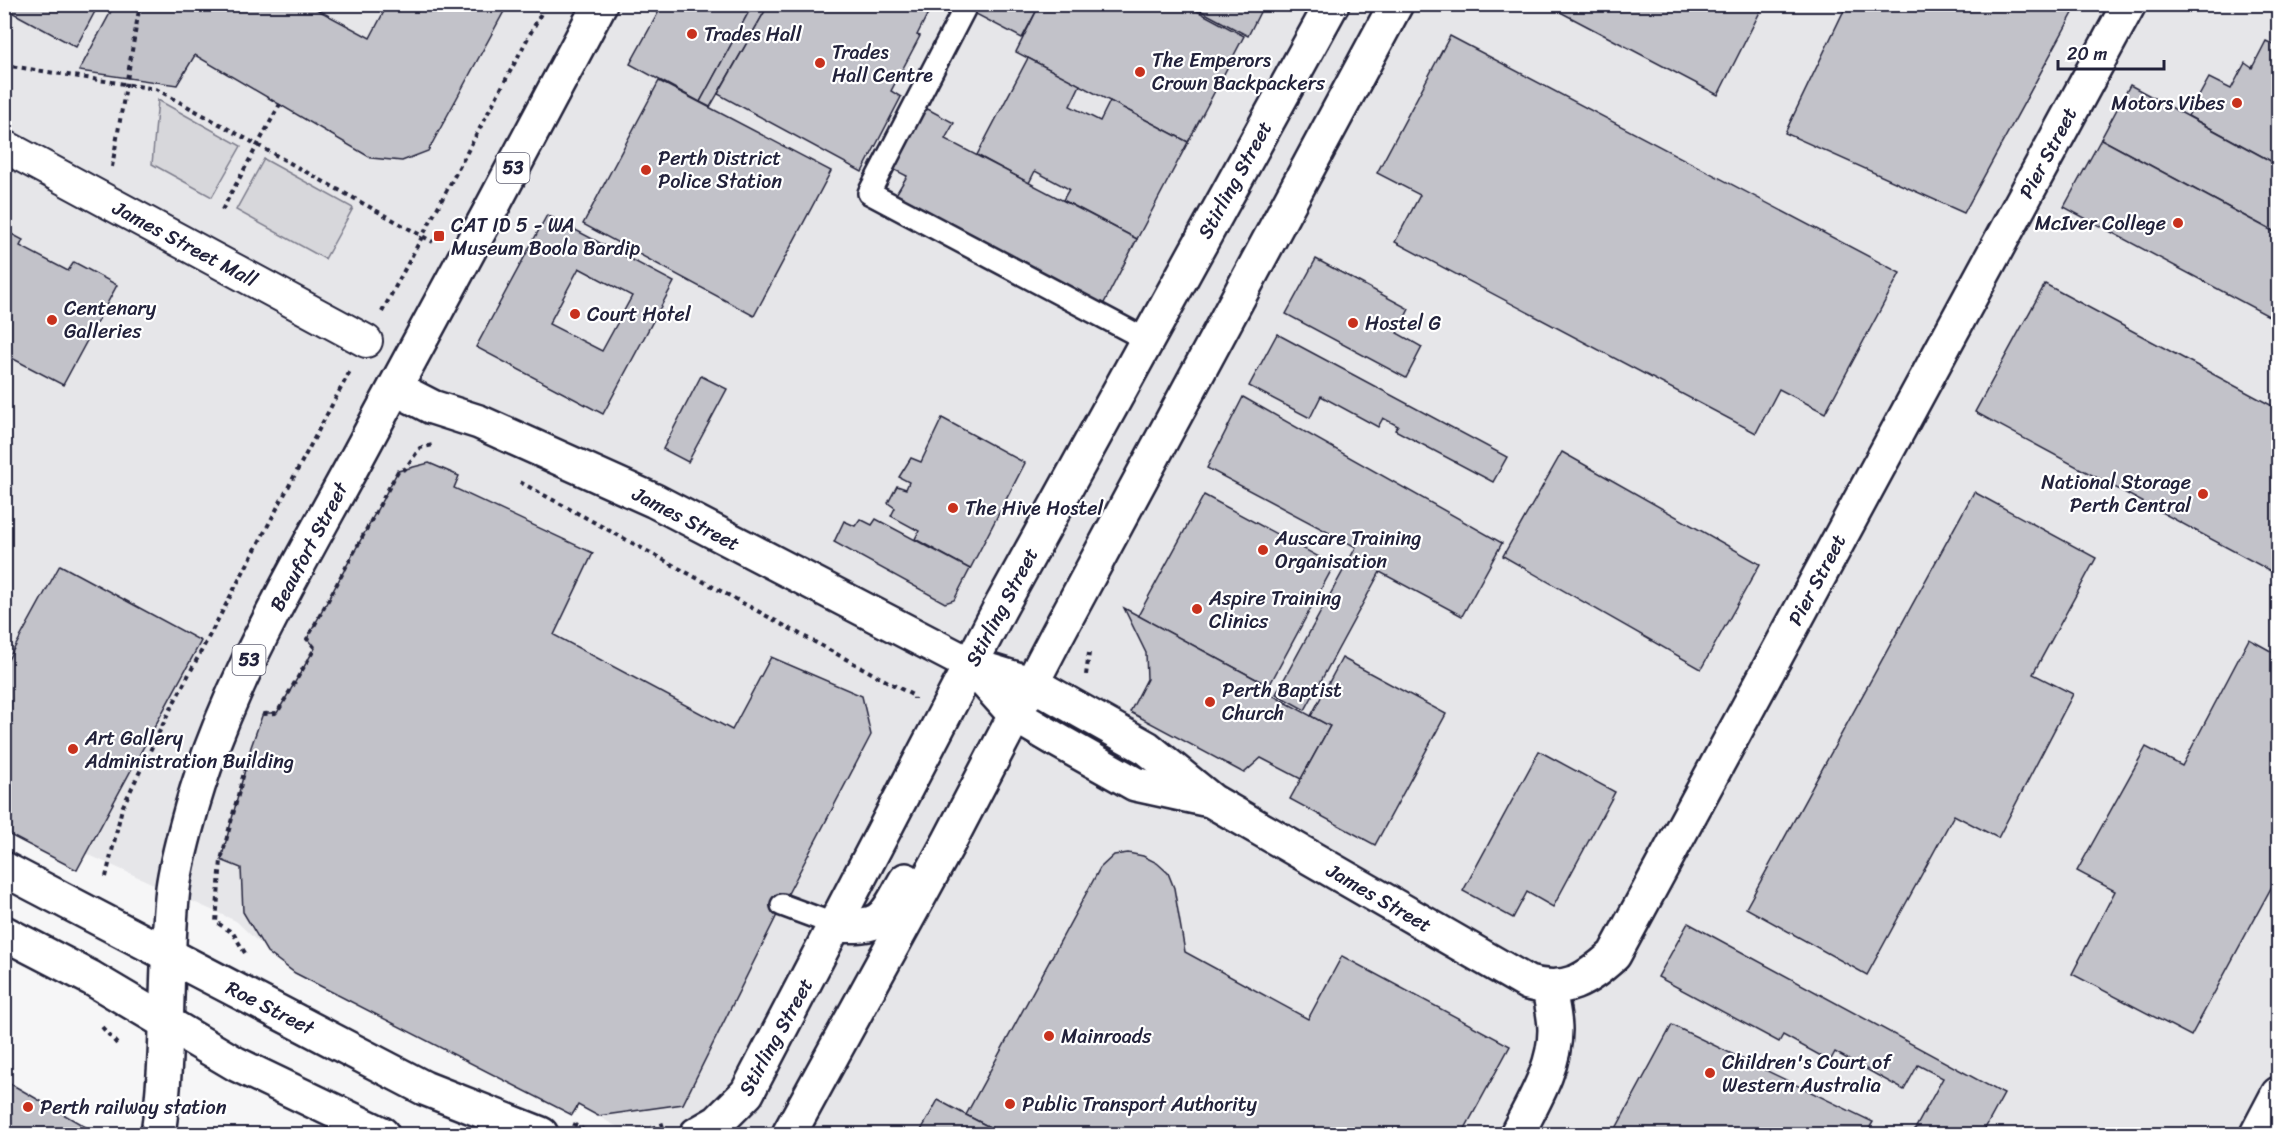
<svg xmlns="http://www.w3.org/2000/svg" width="2283" height="1139" font-family="Sriracha,sans-serif">
<rect width="100%" height="100%" fill="#f6f6f7"/>
<filter id="ink" filterUnits="userSpaceOnUse"><feTurbulence type="fractalNoise" baseFrequency=".0167" numOctaves="2"/><feDisplacementMap in="SourceGraphic" scale="12" xChannelSelector="R" yChannelSelector="G"/><feConvolveMatrix kernelMatrix="1 2 1 2 8 2 1 2 1" color-interpolation-filters="sRGB"/></filter>
<g filter="url(#ink)">
<polygon fill="#e6e6e9" points="5,5 2278,5 2278,1134 630,1134 578,1105 256,940 236,921 69,846 5,810"/>
<g fill="#d7d7db" stroke="#7c7c8b" stroke-width="1.5">
<polygon points="158,100 241,146 212,197 152,164"/>
<polygon points="264,159 353,208 325,259 236,210"/>
</g>
<g fill="#c2c2c9" stroke="#22223b" stroke-width="1.5" fill-rule="evenodd">
<polygon points="4,4 99,4 76,47 4,8"/>
<polygon points="115,4 307,4 370,38 388,4 508,4 428,151 402,161 371,158 195,55 177,85 79,71"/>
<polygon points="663,4 753,4 700,102 630,64"/>
<polygon points="753,4 769,4 710,107 700,102"/>
<polygon points="769,4 913,4 928,13 917,35 920,36 891,91 901,97 862,172 718,94"/>
<polygon points="978,4 1040,4 1022,38 974,13"/>
<polygon points="1040,4 1184,4 1244,36 1188,142 1016,52"/>
<polygon points="1188,4 1264,4 1248,36"/>
<polygon points="1545,4 1764,4 1718,95"/>
<polygon points="1847,4 2078,4 1964,213 1785,133"/>
<polygon points="1450,36 1900,273 1825,413 1779,389 1756,433 1395,242 1420,195 1377,173"/>
<polygon points="2266,41 2278,47 2278,165 2188,116 2209,78 2231,89 2245,63 2252,68"/>
<polygon points="1028,58 1080,85 1070,106 1100,121 1110,101 1188,142 1137,239 1063,200 1069,189 1035,171 1029,183 977,155"/>
<polygon points="659,81 831,171 754,316 583,224"/>
<polygon points="2130,85 2278,165 2278,234 2101,139"/>
<polygon points="922,106 954,123 945,139 1137,239 1103,305 895,196 907,176 889,167"/>
<polygon points="2101,139 2278,234 2278,321 2064,207"/>
<path d="M 547,215 L 674,282 L 603,414 L 476,347 ZM 579,268 L 632,296 L 602,351 L 549,324 Z"/>
<polygon points="4,230 23,240 20,246 68,271 74,262 117,285 63,385 4,354"/>
<polygon points="1316,259 1409,309 1397,333 1422,347 1406,378 1286,314"/>
<polygon points="2045,284 2278,409 2278,575 1975,412"/>
<polygon points="1277,334 1507,457 1493,482 1395,430 1398,426 1383,418 1378,427 1321,396 1310,418 1249,386"/>
<polygon points="701,376 727,389 688,462 663,449"/>
<polygon points="1243,397 1502,543 1462,616 1380,572 1305,710 1276,694 1356,547 1207,468"/>
<polygon points="942,418 1025,463 970,569 915,539 919,531 891,516 895,508 888,503 897,486 906,489 909,482 899,477 911,458 921,462"/>
<polygon points="1562,452 1760,564 1701,669 1503,556"/>
<polygon points="429,463 459,476 454,488 593,553 554,635 732,730 771,657 862,696 871,735 782,905 683,1104 598,1116 578,1105 572,1115 295,973 267,952 243,912 241,868 221,860 251,747 263,713 277,713 315,648 307,639 398,471"/>
<polygon points="1974,492 2096,558 2033,674 2073,694 1998,838 1954,815 1867,975 1746,908"/>
<polygon points="1204,495 1334,565 1269,686 1138,616"/>
<polygon points="860,519 872,525 876,519 970,569 954,600 945,603 834,542 844,521 855,526"/>
<polygon points="60,565 201,641 77,870 4,832 4,667"/>
<polygon points="1124,608 1269,686 1266,692 1330,726 1301,779 1261,758 1244,773 1130,712 1147,679 1146,653"/>
<polygon points="2249,639 2278,655 2278,875 2191,1036 2072,974 2115,891 2077,871 2146,747 2182,766"/>
<polygon points="1342,658 1446,714 1375,845 1290,799 1330,726 1311,716"/>
<polygon points="1539,751 1615,792 1553,907 1527,892 1513,918 1463,891"/>
<polygon points="1128,853 1143,856 1157,863 1168,873 1174,888 1185,952 1308,1019 1342,956 1510,1046 1462,1134 1003,1134 966,1115 1100,868 1114,855"/>
<polygon points="1688,923 2004,1094 1982,1134 1920,1134 1914,1131 1943,1078 1918,1065 1904,1090 1835,1052 1830,1061 1783,1035 1779,1042 1658,977"/>
<polygon points="1672,1025 1873,1122 1866,1134 1613,1134"/>
<polygon points="4,1080 98,1134 4,1134"/>
<polygon points="938,1100 966,1115 1003,1134 919,1134"/>
</g>
<g fill="none" stroke-linecap="round" stroke-linejoin="round">
<defs>
<g id="service">
<polyline points="967,4 869,193 1147,340"/>
<polyline points="782,905 836,925"/>
</g>
<polyline id="pedestrian" points="4,146 366,341"/>
<g id="minor">
<path d="M 395,388 L 432,407 L 479,422 L 655,501 L 971,665 L 1033,684 L 1147,748 L 1212,801 L 1528,983 C 1567,993 1585,981 1614,955 L 2129,4"/>
<polyline points="971,666 1016,716 1057,740 1135,784 1204,799"/>
<path d="M 1517,1134 C 1533,1102 1555,1068 1555,1030 C 1555,1016 1551,1002 1549,988"/>
<polyline points="2257,1134 2278,1094"/>
</g>
<g id="tertiary">
<path d="M 836,925 C 885,928 883,919 906,880"/>
<polyline points="697,1134 718,1122 747,1093 1000,608 1332,4"/>
<polyline points="789,1134 949,842 1057,635 1396,4"/>
</g>
<g id="secondary">
<polyline points="4,869 424,1088 541,1134"/>
<polyline points="4,933 91,978 236,1064 382,1134"/>
</g>
<path id="primary" d="M 158,1134 C 170,1052 164,970 173,888 C 176,866 182,843 188,821 C 223,689 296,571 360,452 C 441,303 521,154 600,4"/>
</defs>
<use href="#service" stroke="#22223b" stroke-width="26"/>
<use href="#pedestrian" stroke="#22223b" stroke-width="36"/>
<use href="#minor" stroke="#22223b" stroke-width="38"/>
<use href="#tertiary" stroke="#22223b" stroke-width="38"/>
<use href="#secondary" stroke="#22223b" stroke-width="38"/>
<use href="#primary" stroke="#22223b" stroke-width="38"/>
<g stroke="#22223b" stroke-width="4" stroke-dasharray="4.5 4.5" stroke-linecap="butt">
<polyline points="4,65 156,89 433,242"/>
<polyline points="112,167 140,4"/>
<polyline points="222,210 280,104"/>
<polyline points="382,312 546,4"/>
<polyline points="520,482 914,696 914,699"/>
<polyline points="1086,675 1089,653"/>
<polyline points="263,714 277,713 315,648 307,639 398,471 405,469 420,448 433,445"/>
<polyline points="106,877 122,808 171,708 350,371"/>
<polyline points="245,953 233,933 216,922 221,860 247,761"/>
<polyline points="102,1027 117,1044"/>
<path d="M 573,1124 C 578,1126 584,1131 590,1132 C 610,1136 645,1131 664,1124"/>
</g>
<use href="#service" stroke="#fff" stroke-width="21"/>
<use href="#pedestrian" stroke="#fff" stroke-width="32"/>
<use href="#minor" stroke="#fff" stroke-width="33"/>
<use href="#tertiary" stroke="#fff" stroke-width="33"/>
<use href="#secondary" stroke="#fff" stroke-width="33"/>
<use href="#primary" stroke="#fff" stroke-width="33"/>
</g>
</g>
<g fill="#c8321e" stroke="#fff" stroke-width="2">
<circle cx="692" cy="34" r="6"/>
<circle cx="820" cy="63" r="6"/>
<circle cx="1140" cy="72" r="6"/>
<circle cx="2237" cy="103" r="6"/>
<circle cx="646" cy="170" r="6"/>
<circle cx="2178" cy="223" r="6"/>
<rect x="433" y="230" width="12" height="12" rx="3"/>
<circle cx="575" cy="314" r="6"/>
<circle cx="52" cy="320" r="6"/>
<circle cx="1353" cy="323" r="6"/>
<circle cx="2203" cy="494" r="6"/>
<circle cx="953" cy="508" r="6"/>
<circle cx="1263" cy="550" r="6"/>
<circle cx="1197" cy="609" r="6"/>
<circle cx="1210" cy="702" r="6"/>
<circle cx="73" cy="749" r="6"/>
<circle cx="1049" cy="1036" r="6"/>
<circle cx="1710" cy="1073" r="6"/>
<circle cx="1010" cy="1104" r="6"/>
<circle cx="28" cy="1107" r="6"/>
</g>
<g text-anchor="middle" dominant-baseline="central" stroke-width="4.5" stroke-linejoin="round" paint-order="stroke">
<g fill="#fff" stroke="#646476" stroke-width="1.5">
<rect x="496.5" y="153" width="33" height="30" rx="4.5"/>
<rect x="232.5" y="645" width="33" height="30" rx="4.5"/>
</g>
<g font-size="18" font-weight="bold" fill="#22223b">
<text x="513" y="168">53</text>
<text x="249" y="660">53</text>
</g>
<g font-size="20" fill="#22223b" stroke="#fff" text-anchor="start">
<text x="704" y="34">Trades Hall</text>
<text x="832" y="52">Trades<tspan x="832" dy="23">Hall Centre</tspan></text>
<text x="1152" y="60">The Emperors<tspan x="1152" dy="23">Crown Backpackers</tspan></text>
<text x="2225" y="103" text-anchor="end">Motors Vibes</text>
<text x="658" y="158">Perth District<tspan x="658" dy="23">Police Station</tspan></text>
<text x="2166" y="223" text-anchor="end">McIver College</text>
<text x="451" y="225">CAT ID 5 - WA<tspan x="451" dy="23">Museum Boola Bardip</tspan></text>
<text x="64" y="308">Centenary<tspan x="64" dy="23">Galleries</tspan></text>
<text x="587" y="314">Court Hotel</text>
<text x="1365" y="323">Hostel G</text>
<text x="2191" y="482" text-anchor="end">National Storage<tspan x="2191" dy="23">Perth Central</tspan></text>
<text x="965" y="508">The Hive Hostel</text>
<text x="1275" y="538">Auscare Training<tspan x="1275" dy="23">Organisation</tspan></text>
<text x="1209" y="598">Aspire Training<tspan x="1209" dy="23">Clinics</tspan></text>
<text x="1222" y="690">Perth Baptist<tspan x="1222" dy="23">Church</tspan></text>
<text x="85" y="738">Art Gallery<tspan x="85" dy="23">Administration Building</tspan></text>
<text x="1061" y="1036">Mainroads</text>
<text x="1722" y="1062">Children's Court of<tspan x="1722" dy="23">Western Australia</tspan></text>
<text x="1022" y="1104">Public Transport Authority</text>
<text x="40" y="1107">Perth railway station</text>
</g>
<g font-size="20" fill="#22223b" stroke="#fff">
<text transform="translate(2048 153) rotate(-62)">Pier Street</text>
<text transform="translate(1235 180) rotate(-61)">Stirling Street</text>
<text transform="translate(185 244) rotate(28)">James Street Mall</text>
<text transform="translate(686 519) rotate(27)">James Street</text>
<text transform="translate(309 547) rotate(-62)">Beaufort Street</text>
<text transform="translate(1817 580) rotate(-62)">Pier Street</text>
<text transform="translate(1002 607) rotate(-62)">Stirling Street</text>
<text transform="translate(1379 898) rotate(30)">James Street</text>
<text transform="translate(270 1008) rotate(27)">Roe Street</text>
<text transform="translate(776 1037) rotate(-61)">Stirling Street</text>
</g>
</g>
<rect width="2283" height="1139" fill="none" stroke="#fff" stroke-width="24"/>
<rect x="12" y="12" width="2259" height="1115" fill="none" stroke="#22223b" stroke-width="2" filter="url(#ink)"/>
<path d="M2058 60v9h106v-9" fill="none" stroke="#22223b" stroke-width="3"/>
<text x="2067" y="60" font-size="18" fill="#22223b" stroke="#ffffff" stroke-width="4.5" paint-order="stroke">20 m</text>
</svg>
